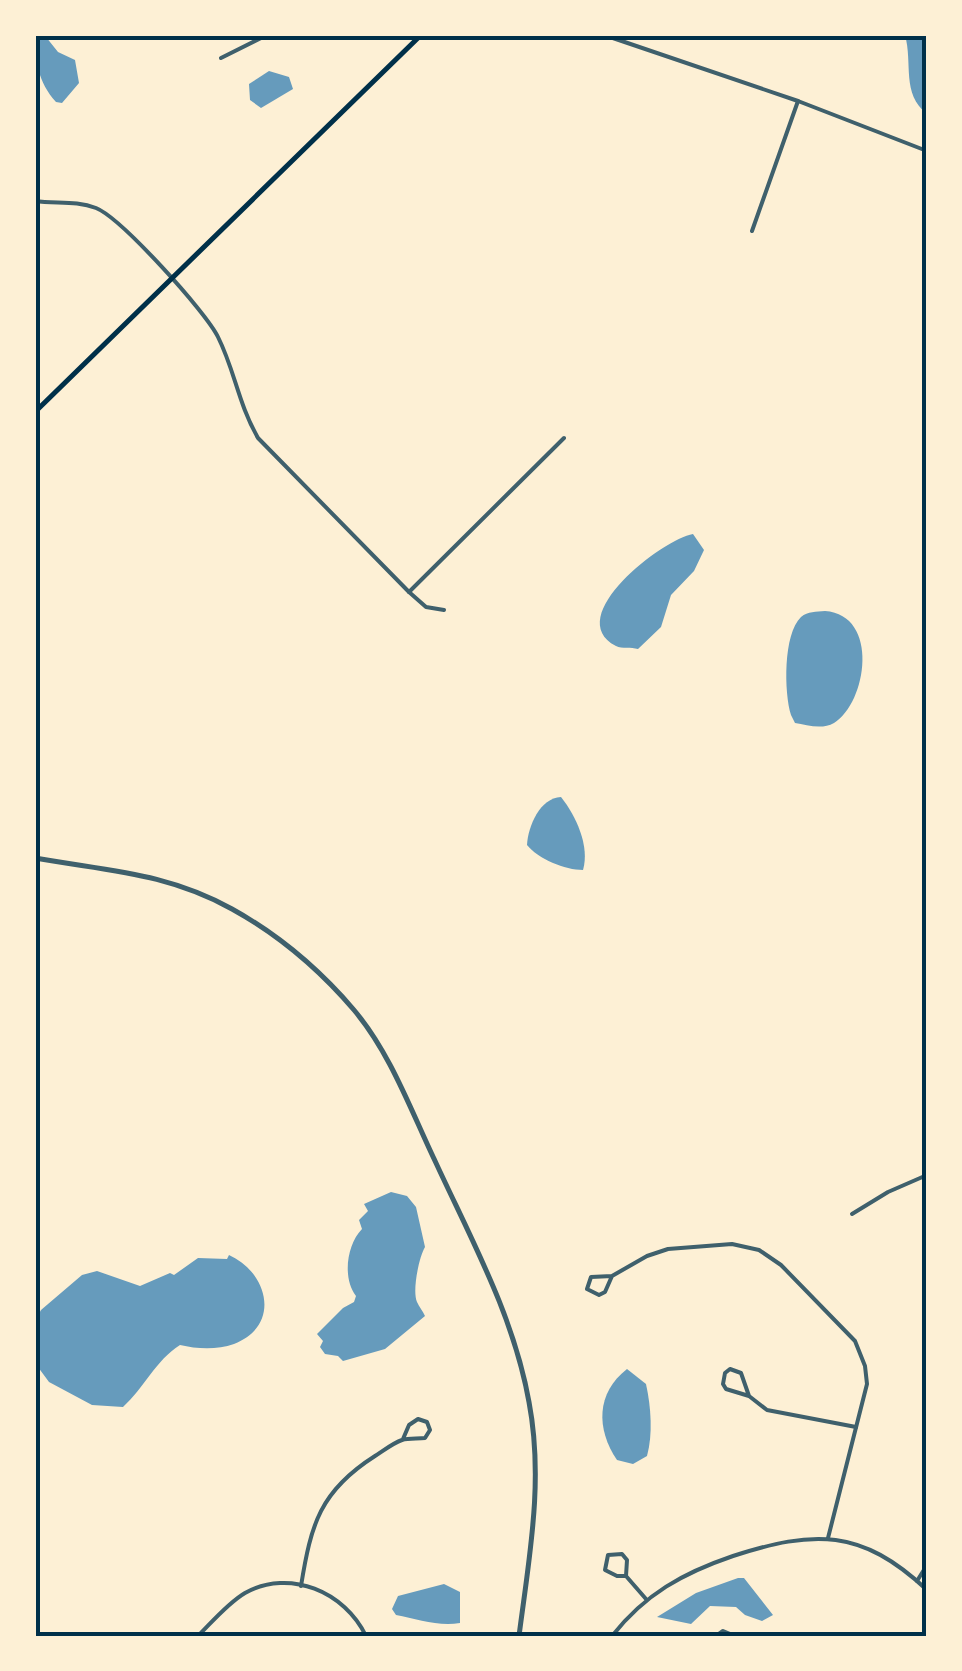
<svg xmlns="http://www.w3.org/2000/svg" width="962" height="1671" font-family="Georgia,serif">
<rect width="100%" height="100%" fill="#fdf0d5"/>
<g fill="#669bbc">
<path d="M 35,35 L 46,37 L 58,52 L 75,60 L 79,83 L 62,103 L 56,102 C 38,82 35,61 35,35 Z"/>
<path d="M 905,35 L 927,35 L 927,114 C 901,93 913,64 905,35 Z"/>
<polygon points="269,71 289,77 293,89 261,108 250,100 249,84"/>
<path d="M 693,534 L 704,550 L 694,571 L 671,595 L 661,627 L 638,649 C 631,647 622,649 616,646 C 561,617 663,539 693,534 Z"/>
<path d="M 825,611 C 880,615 867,703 834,723 C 822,730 807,725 795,723 L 791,715 C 784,693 783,634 801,617 C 808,611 816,612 825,611 Z"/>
<path d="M 561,797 C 576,816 590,846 583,870 C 565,870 538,859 527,845 C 528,826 540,798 561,797 Z"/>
<path d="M 391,1192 L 407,1196 L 416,1207 L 425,1247 C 419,1257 412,1291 417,1302 C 419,1307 423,1311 425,1316 L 385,1349 L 343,1361 L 338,1356 L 325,1354 L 320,1347 L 323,1341 L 317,1334 L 343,1308 L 354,1302 L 356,1296 C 342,1278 347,1244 362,1229 L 359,1220 L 368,1211 L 364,1204 Z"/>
<path d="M 229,1255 C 269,1273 281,1326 234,1344 C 217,1350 197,1349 180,1345 C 156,1360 144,1388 123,1407 L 92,1405 L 49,1382 L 35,1363 L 35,1321 L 41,1310 L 82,1275 L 97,1271 L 140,1286 L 170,1273 L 174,1275 L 198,1258 L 227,1259 Z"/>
<path d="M 627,1369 L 646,1384 C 651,1407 653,1434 647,1456 L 633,1464 L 617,1460 C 596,1429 596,1393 627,1369 Z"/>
<polygon points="738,1578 744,1578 773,1615 762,1621 745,1615 736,1607 710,1606 691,1624 657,1617 696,1593"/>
<path d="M 444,1584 L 460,1592 L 460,1623 C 439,1627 417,1619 396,1615 L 392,1609 L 398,1596 Z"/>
</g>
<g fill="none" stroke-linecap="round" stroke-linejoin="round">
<g stroke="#3f606c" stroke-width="4">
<polyline points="604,35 798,101 927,151"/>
<polyline points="221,58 267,35"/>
<path d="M 35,201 C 56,204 76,200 96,208 C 121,218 206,312 218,337 C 235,371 238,403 258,438 L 409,592 L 426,607 L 444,610"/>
<polyline points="752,231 798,101"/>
<polyline points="927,558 927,559"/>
<polyline points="409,592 564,438"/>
<polyline points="852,1214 888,1192 927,1175"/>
<polyline points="612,1276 605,1292 599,1295 587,1289 591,1277 612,1276 647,1256 668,1249 732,1244 759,1250 781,1265 855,1341 865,1366 867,1384 828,1538"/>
<polyline points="749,1396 726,1389 723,1384 725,1373 730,1369 741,1373 749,1396 767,1410 856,1427"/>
<polyline points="626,1576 617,1576 605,1570 608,1555 622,1554 627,1560 626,1576 646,1599"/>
<polyline points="917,1581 927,1565"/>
<path d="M 301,1586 C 311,1524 320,1491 375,1456 C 383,1451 393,1443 402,1440 C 409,1438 418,1439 425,1438 L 430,1430 L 427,1422 L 418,1419 L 409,1425 L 403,1439"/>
<path d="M 198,1636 C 212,1622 228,1603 245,1593 C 290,1568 345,1592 366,1636"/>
<path d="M 612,1636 C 645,1594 683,1573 733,1556 C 814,1530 861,1528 927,1590"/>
<polyline points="716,1636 723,1631 735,1636"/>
</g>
<path stroke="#3f606c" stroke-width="5" d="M 35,858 C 106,871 165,872 232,909 C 279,935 319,969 354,1010 C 391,1054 411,1111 436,1163 C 472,1241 514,1317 529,1402 C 544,1481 529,1558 519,1636"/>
<polyline stroke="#003049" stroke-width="5" points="35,412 421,35"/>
</g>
<rect width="962" height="1671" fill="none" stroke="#fdf0d5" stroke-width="75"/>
<rect x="38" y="38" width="886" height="1596" fill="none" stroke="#003049" stroke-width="4"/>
</svg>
